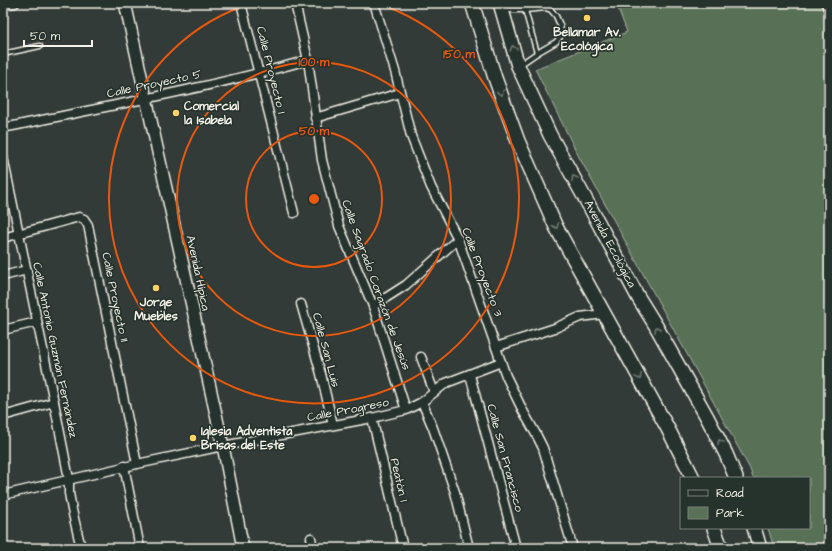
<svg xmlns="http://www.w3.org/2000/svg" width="832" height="551" font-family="'Architects Daughter',sans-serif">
<rect width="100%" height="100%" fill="#333b38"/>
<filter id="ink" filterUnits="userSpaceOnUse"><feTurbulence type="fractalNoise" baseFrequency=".025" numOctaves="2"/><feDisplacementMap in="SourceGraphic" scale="8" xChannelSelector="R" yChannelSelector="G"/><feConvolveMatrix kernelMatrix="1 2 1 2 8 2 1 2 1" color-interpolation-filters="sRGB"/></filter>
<g filter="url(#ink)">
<polygon fill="#587157" stroke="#a6b1a0" points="616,3 820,3 829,23 829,548 774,548 768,528 809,528 809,478 753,478 750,469 579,157 535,69 627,32"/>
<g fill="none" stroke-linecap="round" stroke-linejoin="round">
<defs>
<g id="lane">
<polyline points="504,10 525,10 546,8 551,10 556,16 560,25 561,32 560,37 556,42 537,53 521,64"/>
<polyline points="525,10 537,53"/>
<polyline points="3,54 40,46"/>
</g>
<g id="street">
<polyline points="241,3 294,213"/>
<polyline points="295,3 308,60 322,160 339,226 373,306 406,410"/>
<polyline points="374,3 395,71 411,136 431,187 458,239 506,376 523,411 537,436 543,448 573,548"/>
<polyline points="826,3 829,11"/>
<polyline points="3,5 15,3"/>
<polyline points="315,118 400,93"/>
<path d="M 3,128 C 105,107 208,88 308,60"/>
<polyline points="3,157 54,402 69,479 69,493 72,510 81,548"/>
<polyline points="3,238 79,217 84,219 88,225 137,464"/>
<polyline points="3,276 27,270"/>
<polyline points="301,304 321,374 333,425"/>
<polyline points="373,306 406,285 458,239"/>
<polyline points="3,330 37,322"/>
<polyline points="496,347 555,328 580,317 604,314"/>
<polyline points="421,357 434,392"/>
<polyline points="470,375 516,548"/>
<polyline points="422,402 433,428 455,492 469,548"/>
<polyline points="3,416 54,402"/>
<polyline points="372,418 403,548"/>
<polyline points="124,466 140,548"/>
<polyline points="3,495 137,464 223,446 372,418 406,410 422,402 446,383 501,362"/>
<polyline points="311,538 313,548"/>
</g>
<polyline id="secondary" points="125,3 223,446 243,548"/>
<g id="primary">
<polyline points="472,3 495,78 518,141 556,227 667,427 687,466 693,478"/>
<polyline points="500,3 518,66 550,135 592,211 638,297 656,326 707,417 726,454 736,478"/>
<polyline points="714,528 721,548"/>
<polyline points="754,528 760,548"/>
</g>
</defs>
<use href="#lane" stroke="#f4f1e8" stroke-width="7"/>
<use href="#street" stroke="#f4f1e8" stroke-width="11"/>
<use href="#secondary" stroke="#f4f1e8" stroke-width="14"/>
<use href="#primary" stroke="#f4f1e8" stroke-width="16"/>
<use href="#lane" stroke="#26332d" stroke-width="4"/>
<use href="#street" stroke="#26332d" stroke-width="8"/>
<use href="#secondary" stroke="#26332d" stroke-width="11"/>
<use href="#primary" stroke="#26332d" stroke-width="13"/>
</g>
<defs><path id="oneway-chevron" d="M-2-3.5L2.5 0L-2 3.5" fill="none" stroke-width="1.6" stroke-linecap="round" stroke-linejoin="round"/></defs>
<g stroke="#6e766e">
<use href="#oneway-chevron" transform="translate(513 48) rotate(-106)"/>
<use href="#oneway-chevron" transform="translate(501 93) rotate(70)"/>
<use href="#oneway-chevron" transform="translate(574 178) rotate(-119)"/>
<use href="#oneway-chevron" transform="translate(556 226) rotate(64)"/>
<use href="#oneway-chevron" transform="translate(657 329) rotate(-120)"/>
<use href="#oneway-chevron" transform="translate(639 377) rotate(61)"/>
<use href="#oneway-chevron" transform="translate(720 442) rotate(-117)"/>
</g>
</g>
<g fill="none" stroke="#e8590c" stroke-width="2">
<circle cx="314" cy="199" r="68"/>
<circle cx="314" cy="199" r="137"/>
<path d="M376 3A205 205 0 1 1 252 3"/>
</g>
<g fill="#ffd166" stroke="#26332d" stroke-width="1.5">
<circle cx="587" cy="18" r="4"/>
<circle cx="176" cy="113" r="4"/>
<circle cx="156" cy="288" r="4"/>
<circle cx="193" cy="438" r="4"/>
</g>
<g text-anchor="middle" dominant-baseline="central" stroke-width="3.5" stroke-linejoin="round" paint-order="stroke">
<g font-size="12" font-weight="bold" fill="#f4f1e8" stroke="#26332d">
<text x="587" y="32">Bellamar Av.<tspan x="587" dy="14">Ecológica</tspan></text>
<text x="184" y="106" text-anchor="start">Comercial<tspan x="184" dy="14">la Isabela</tspan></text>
<text x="156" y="302">Jorge<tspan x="156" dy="14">Muebles</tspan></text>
<text x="201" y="431" text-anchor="start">Iglesia Adventista<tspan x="201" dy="14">Brisas del Este</tspan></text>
</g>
<g font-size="12" fill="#f4f1e8" stroke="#26332d">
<text transform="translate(271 70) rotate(76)">Calle Proyecto 1</text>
<text transform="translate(154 84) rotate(-12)">Calle Proyecto 5</text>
<text transform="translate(610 244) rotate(62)">Avenida Ecológica</text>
<text transform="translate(482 272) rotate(69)">Calle Proyecto 3</text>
<text transform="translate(198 273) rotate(78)">Avenida Hípica</text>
<text transform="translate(376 285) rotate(70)">Calle Sagrado Corazón de Jesús</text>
<text transform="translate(115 297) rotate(78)">Calle Proyecto 11</text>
<text transform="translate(55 350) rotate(78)">Calle Antonio Guzmán Fernández</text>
<text transform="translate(326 350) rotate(75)">Calle San Luis</text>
<text transform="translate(348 410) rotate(-11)">Calle Progreso</text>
<text transform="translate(505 458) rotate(75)">Calle San Francisco</text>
<text transform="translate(399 480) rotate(77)">Peatón 1</text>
</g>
</g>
<circle cx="314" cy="199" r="6" fill="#e8590c" stroke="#26332d" stroke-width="2"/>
<g font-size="12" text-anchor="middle" font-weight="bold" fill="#e8590c" stroke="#26332d" stroke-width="3.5" stroke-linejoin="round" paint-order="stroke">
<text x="459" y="58">150 m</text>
<text x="314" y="66">100 m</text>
<text x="314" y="135">50 m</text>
</g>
<rect width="832" height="551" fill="none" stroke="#26332d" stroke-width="16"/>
<rect x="8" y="8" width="816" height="535" fill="none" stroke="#f4f1e8" stroke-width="1.5" filter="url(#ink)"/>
<rect x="680" y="477" width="130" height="52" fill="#26332d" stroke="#787f78"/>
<rect x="688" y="490" width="20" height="6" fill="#26332d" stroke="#787f78"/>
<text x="716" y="497" font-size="12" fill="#f4f1e8">Road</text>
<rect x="688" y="507" width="20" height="12" fill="#587157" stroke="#787f78"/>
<text x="716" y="517" font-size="12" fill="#f4f1e8">Park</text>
<path d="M24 40v6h68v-6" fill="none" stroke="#f4f1e8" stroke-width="2"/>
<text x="30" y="40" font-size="12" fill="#f4f1e8" stroke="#26332d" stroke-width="3" paint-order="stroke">50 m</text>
</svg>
